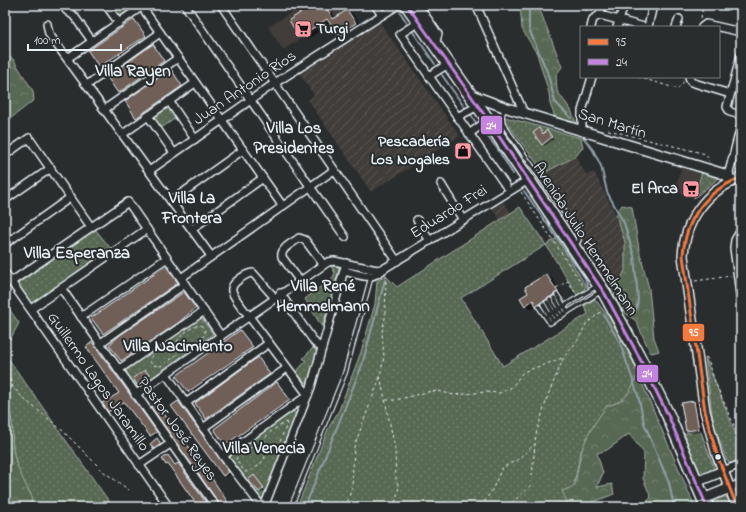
<svg xmlns="http://www.w3.org/2000/svg" width="746" height="512" font-family="'Indie Flower',sans-serif">
<defs>
<pattern id="industrial-furrows" width="10" height="10" patternUnits="userSpaceOnUse"><rect width="10" height="10" fill="#3f3c3a"/><path d="M-1 1l2-2M0 10L10 0M9 11l2-2" fill="none" stroke="#5b5957"/></pattern>
<pattern id="green-dots" width="8" height="8" patternUnits="userSpaceOnUse"><rect width="8" height="8" fill="#596952"/><path d="M2 2h.1M6 6h.1" fill="none" stroke="#717f6c" stroke-width="1.8" stroke-linecap="round"/></pattern>
<pattern id="forest-crowns" width="20" height="18" patternUnits="userSpaceOnUse"><rect width="20" height="18" fill="#596952"/><path d="M2 6a3 3 0 1 1 6 0M12 15a3 3 0 1 1 6 0" fill="none" stroke="#717f6c"/></pattern>
</defs>
<rect width="100%" height="100%" fill="#2a2d2e"/>
<filter id="ink" filterUnits="userSpaceOnUse"><feTurbulence type="fractalNoise" baseFrequency=".025" numOctaves="2"/><feDisplacementMap in="SourceGraphic" scale="8" xChannelSelector="R" yChannelSelector="G"/><feConvolveMatrix kernelMatrix="1 2 1 2 8 2 1 2 1" color-interpolation-filters="sRGB"/></filter>
<g filter="url(#ink)">
<g fill="#3f3c3a">
<polygon points="303,5 354,5 283,50 268,27"/>
<polygon points="682,166 702,172 694,198 674,191"/>
</g>
<g fill="url(#industrial-furrows)">
<polygon points="379,21 460,136 371,192 308,100 314,95 299,73"/>
<polygon points="576,156 586,175 594,172 616,215 625,242 625,270 613,298 531,180"/>
<polygon points="503,201 511,213 500,220 492,208"/>
</g>
<g fill="url(#green-dots)" stroke="#a0ada5">
<polygon points="110,5 139,5 121,16 117,14"/>
<polygon points="168,105 177,117 160,129 151,117"/>
<polygon points="505,117 581,138 583,147 576,156 544,173 504,119"/>
<polygon points="702,172 719,178 694,198"/>
<path d="M 520,207 L 546,245 L 557,238 L 586,286 L 584,290 L 577,295 L 546,245 L 461,298 L 503,366 L 588,314 L 584,306 L 595,299 L 622,335 L 638,374 C 630,392 627,401 607,406 L 581,451 L 569,506 L 581,507 L 297,507 L 328,429 L 339,410 L 361,352 L 375,304 L 377,281 L 386,276 L 397,287 Z"/>
<polygon points="95,229 112,250 30,304 16,285"/>
<polygon points="331,266 339,267 339,270 322,327 305,299 333,277 335,273"/>
<polygon points="201,317 213,334 140,386 134,386 126,374 127,370"/>
<polygon points="313,348 317,352 308,382 306,383 296,372 306,361 303,358"/>
<path d="M 5,354 L 113,507 L 5,507 L 5,505 L 20,507 L 31,494 C 21,482 15,463 13,448 C 11,434 15,417 5,406 Z"/>
<polygon points="705,357 741,447 741,461 732,465 727,461 713,422"/>
<polygon points="292,411 295,412 296,415 262,501 230,460 230,456"/>
<polygon points="700,429 714,468 714,470 703,475 698,472 684,434"/>
<polygon points="721,495 729,499 732,507 713,507 713,500 716,496"/>
</g>
<g fill="url(#forest-crowns)" stroke="#a0ada5">
<polygon points="520,5 538,5 562,67 556,75 557,91 571,110 576,123 555,117 550,104 549,93 537,54 522,29"/>
<polygon points="8,56 13,59 33,91 34,100 5,123 5,70 7,70 5,59"/>
<polygon points="622,205 632,207 639,249 649,289 654,338 659,351 652,353 650,352 636,321 624,312 613,298 625,270 625,242 616,215"/>
<polygon points="5,303 19,323 11,338 5,343"/>
<path d="M 638,374 L 695,507 L 639,507 L 651,498 L 643,478 L 644,453 L 629,434 L 607,450 L 597,453 L 603,473 L 597,487 L 612,484 L 614,494 L 581,507 L 569,506 L 562,491 L 575,486 C 581,448 583,438 607,406 C 627,401 630,392 638,374 Z"/>
<path d="M 5,406 C 16,418 11,433 13,448 C 15,466 24,481 32,497 L 31,503 L 20,507 L 5,505 Z"/>
</g>
<g fill="#0007">
<polygon points="315,5 328,5 336,18 347,11 353,14 362,27 344,38 338,34 331,24 306,40 300,36"/>
<polygon points="134,20 148,38 103,68 100,67 90,51"/>
<polygon points="153,46 166,63 121,94 118,92"/>
<polygon points="171,70 184,88 139,119 136,117"/>
<polygon points="539,129 544,134 547,132 550,133 554,139 545,146 542,144"/>
<polygon points="166,268 180,285 106,335 103,334"/>
<polygon points="546,275 553,279 563,296 543,309 537,305 532,309 525,305 530,293"/>
<polygon points="184,293 198,310 125,362 122,360"/>
<polygon points="240,331 255,349 192,393 189,391 178,376"/>
<polygon points="92,343 159,434 154,437 127,404 112,413 109,411 121,393"/>
<polygon points="259,358 273,376 210,420 207,418"/>
<polygon points="145,371 151,377 141,386 138,384"/>
<polygon points="277,383 292,402 229,446 226,444 215,429"/>
<polygon points="178,402 231,474 227,477 224,475"/>
<polygon points="694,402 699,405 703,432 692,433 687,431"/>
<polygon points="156,405 159,406 233,507 224,507 153,407"/>
<polygon points="157,439 164,446 158,450 155,448"/>
<polygon points="168,456 177,465 181,466 210,507 201,507 167,464"/>
<polygon points="254,477 266,490 262,493 259,491"/>
</g>
<g fill="none" stroke-linecap="round" stroke-linejoin="round">
<g stroke="#8e9faa" stroke-width="2">
<polyline points="529,5 529,29 548,74 555,102 571,118"/>
<polyline points="400,12 407,23"/>
<polyline points="413,32 435,64"/>
<polyline points="442,75 465,108"/>
<polyline points="470,113 476,123"/>
<polyline points="484,132 497,148 513,174"/>
<polyline points="583,137 593,150 601,166 607,192 624,223 634,256 638,300 636,311"/>
<polyline points="524,191 585,278 588,288"/>
<polyline points="604,315 620,343"/>
<polyline points="624,339 620,343 638,395 644,423 669,483 674,507"/>
<polyline points="305,507 362,365 385,280"/>
</g>
</g>
<g fill="#705f57" stroke="#e8f1f8">
<polygon points="313,5 325,5 333,19 347,10 356,23 338,35 327,19 299,37 289,20"/>
<polygon points="134,19 146,36 99,67 88,51"/>
<polygon points="153,44 164,61 118,93 107,77"/>
<polygon points="171,69 182,86 136,118 125,101"/>
<polygon points="539,128 543,134 547,130 552,137 542,145 533,133"/>
<polygon points="166,266 178,283 103,334 91,318"/>
<polygon points="546,274 558,292 536,306 533,300 525,306 520,298 528,293 525,287"/>
<polygon points="184,292 196,308 178,323 121,361 109,345 120,335"/>
<polygon points="240,330 253,347 188,392 176,376"/>
<polygon points="92,342 157,432 150,436 124,402 108,412 102,403 119,393 86,347"/>
<polygon points="258,357 270,374 206,419 195,403"/>
<polygon points="145,370 149,375 137,385 133,378"/>
<polygon points="277,382 290,400 225,445 214,429"/>
<polygon points="178,401 229,472 223,476 171,406"/>
<polygon points="694,401 699,429 686,431 681,403"/>
<polygon points="156,403 209,474 231,507 221,506 151,407"/>
<polygon points="157,438 161,444 154,449 150,444"/>
<polygon points="168,455 175,465 178,463 209,507 199,507 194,501 168,464 166,465 162,459"/>
<polygon points="254,475 264,488 259,492 248,480"/>
</g>
<g fill="none" stroke-linecap="round" stroke-linejoin="round">
<defs>
<g id="service">
<polyline points="504,109 502,116 503,124 577,231 579,240 575,247"/>
<polyline points="557,295 568,312"/>
<polyline points="554,298 564,314"/>
<polyline points="550,300 561,317"/>
<polyline points="547,302 557,319"/>
<polyline points="543,304 553,321"/>
<polyline points="539,307 550,323 600,292"/>
<polyline points="546,317 597,286"/>
<polyline points="291,507 345,373 371,277"/>
</g>
<g id="minor">
<polyline points="106,5 119,23"/>
<polyline points="185,5 345,237"/>
<polyline points="221,5 397,261"/>
<polyline points="375,5 382,15"/>
<polyline points="418,5 438,34 435,45"/>
<polyline points="476,5 524,113"/>
<polyline points="142,7 282,205"/>
<polyline points="66,10 74,16 92,41"/>
<polyline points="600,15 644,27"/>
<polyline points="600,15 602,5"/>
<polyline points="419,22 400,34 429,76"/>
<polyline points="47,24 49,34 211,256"/>
<polyline points="591,27 593,19 600,15"/>
<polyline points="617,27 624,5"/>
<polyline points="648,27 653,5"/>
<polyline points="676,27 679,19"/>
<polyline points="702,27 706,24 741,32"/>
<polyline points="741,55 727,107 730,112 741,115"/>
<polyline points="68,58 144,5"/>
<polyline points="448,64 429,76 506,186"/>
<polyline points="689,77 691,82 730,94"/>
<polyline points="87,85 160,33"/>
<polyline points="169,101 195,139"/>
<polyline points="105,109 178,58"/>
<polyline points="148,116 174,153"/>
<polyline points="457,117 478,106"/>
<polyline points="582,130 582,111 592,77"/>
<polyline points="123,134 195,83"/>
<polyline points="469,134 488,120"/>
<polyline points="5,155 29,138 91,227"/>
<polyline points="149,171 275,83 398,5"/>
<polyline points="731,181 729,172 741,126"/>
<polyline points="441,184 463,220"/>
<polyline points="5,200 51,168"/>
<polyline points="171,201 243,150"/>
<polyline points="417,220 430,241"/>
<polyline points="192,229 263,178"/>
<polyline points="741,230 735,240 734,248 741,302"/>
<polyline points="5,244 71,197"/>
<path d="M 344,271 C 362,275 370,282 385,268 L 528,180"/>
<polyline points="5,273 169,507"/>
<polyline points="181,278 334,170"/>
<path d="M 299,280 L 282,257 C 280,248 293,243 299,238 L 305,240 L 323,264"/>
<polyline points="11,282 128,202 221,336"/>
<polyline points="61,288 216,507"/>
<polyline points="280,293 315,343 322,348"/>
<polyline points="31,309 147,229"/>
<polyline points="81,317 167,258"/>
<polyline points="99,344 185,284"/>
<polyline points="118,370 204,311"/>
<polyline points="166,374 223,456 262,507"/>
<polyline points="135,395 328,262 334,261 377,270 385,268"/>
<polyline points="186,403 269,343"/>
<polyline points="203,428 287,368"/>
<path d="M 223,456 L 308,395 C 289,370 270,344 251,319 C 246,311 235,301 232,291 C 230,283 247,273 253,273 L 274,297"/>
<polyline points="139,465 170,444"/>
<polyline points="723,471 741,464"/>
<polyline points="730,488 741,483"/>
<polyline points="264,507 311,387 346,263"/>
</g>
<g id="tertiary">
<polyline points="472,97 474,96 504,107 721,173 727,176 731,182"/>
<polyline points="696,482 723,471"/>
<polyline points="703,499 730,488"/>
<path d="M 737,507 L 717,455 L 705,411 L 683,256 C 685,220 706,190 741,178"/>
</g>
<polyline id="trunk" points="407,5 488,120 605,294 637,353 668,415 707,507"/>
</defs>
<use href="#service" stroke="#e8f1f8" stroke-width="6"/>
<use href="#minor" stroke="#e8f1f8" stroke-width="10"/>
<use href="#tertiary" stroke="#e8f1f8" stroke-width="12"/>
<use href="#trunk" stroke="#e8f1f8" stroke-width="15"/>
<g stroke="#e8f1f8" stroke-width="1" stroke-dasharray="3 3" stroke-linecap="butt">
<polyline points="580,5 589,13"/>
<polyline points="701,18 703,5"/>
<polyline points="638,77 678,89 684,81"/>
<polyline points="608,130 706,154 709,161"/>
<polyline points="736,171 741,169"/>
<polyline points="521,192 584,287"/>
<polyline points="386,275 385,318 382,332 384,357 380,376 395,448 396,480 399,487 394,507"/>
<polyline points="695,281 731,276"/>
<polyline points="556,288 568,281 576,294"/>
<path d="M 201,325 L 205,330 L 204,336 C 197,341 187,353 179,348 L 177,342 C 180,335 193,325 201,325 Z"/>
<path d="M 169,344 C 173,344 176,343 178,347 C 182,355 166,362 161,366 L 152,365 L 150,361 L 152,355 Z"/>
<polyline points="5,356 9,377 13,387 23,398 63,431 104,472 129,490"/>
<polyline points="706,357 708,359 715,382 741,441"/>
<polyline points="386,400 396,400 427,392 438,391 454,395 485,392 500,393 512,387 523,372 563,358"/>
<path d="M 286,422 L 287,424 L 275,454 L 264,451 C 260,435 274,430 286,422 Z"/>
<path d="M 253,446 L 262,448 L 265,457 C 262,464 252,472 245,472 L 236,460 L 237,457 Z"/>
<polyline points="346,507 352,487 354,447 380,377"/>
<polyline points="481,507 492,490 502,468 517,460 535,444"/>
<polyline points="507,507 531,486 536,434 548,395 564,357 578,340 586,324 603,310"/>
</g>
<use href="#service" stroke="#2a2d2e" stroke-width="3.5"/>
<use href="#minor" stroke="#2a2d2e" stroke-width="7"/>
<use href="#tertiary" stroke="#2a2d2e" stroke-width="9"/>
<use href="#trunk" stroke="#2a2d2e" stroke-width="12"/>
<defs>
<path id="bus-1" d="M 737,507 L 717,455 L 705,411 L 683,256 C 685,220 706,190 741,178"/>
<polyline id="bus-2" points="407,5 488,120 605,294 637,353 668,415 707,507"/>
</defs>
<use href="#bus-1" stroke="#2a2d2e" stroke-width="6"/>
<use href="#bus-2" stroke="#2a2d2e" stroke-width="6"/>
<use href="#bus-1" stroke="#f6793e" stroke-width="3"/>
<use href="#bus-2" stroke="#c483df" stroke-width="3"/>
</g>
</g>
<defs>
<symbol id="supermarket-square" viewBox="-11 -11 22 22"><rect x="-9" y="-9" width="18" height="18" rx="4" fill="#ff9aa2" stroke="#2a2d2e"/><path d="M-6-5.5h2.5l.6 2H6L4.5 2H-2.5L-4.4-4H-6ZM-1.5 3.2a1.3 1.3 0 1 0 .1 0ZM3 3.2a1.3 1.3 0 1 0 .1 0Z" fill="#111"/></symbol>
<symbol id="shop-square" viewBox="-11 -11 22 22"><rect x="-9" y="-9" width="18" height="18" rx="4" fill="#ff9aa2" stroke="#2a2d2e"/><path d="M-5-2.5h2.3a2.7 3.5 0 0 1 5.4 0H5L5.5 6h-11ZM-1.5-2.5h3a1.5 2.3 0 0 0-3 0Z" fill="#111"/></symbol>
</defs>
<g fill-rule="evenodd">
<use href="#supermarket-square" x="293" y="19" width="20" height="20"/>
<use href="#shop-square" x="453" y="141" width="20" height="20"/>
<use href="#supermarket-square" x="681" y="179" width="20" height="20"/>
</g>
<circle fill="#e8f1f8" stroke="#2a2d2e" stroke-width="1.5" cx="718" cy="457" r="3.5"/>
<g text-anchor="middle" dominant-baseline="central" stroke-width="4" stroke-linejoin="round" paint-order="stroke">
<g font-size="16" font-weight="bold" fill="#e8f1f8" stroke="#2a2d2e" text-anchor="end">
<text x="316" y="29" text-anchor="start">Turgi</text>
<text x="450" y="142">Pescadería<tspan x="450" dy="18">Los Nogales</tspan></text>
<text x="678" y="189">El Arca</text>
</g>
<g font-size="16" fill="#e8f1f8" stroke="#2a2d2e">
<text transform="translate(245 88) rotate(-34)">Juan Antonio Ríos</text>
<text transform="translate(612 124) rotate(17)">San Martín</text>
<text transform="translate(449 212) rotate(-32)">Eduardo Frei</text>
<text transform="translate(585 239) rotate(57)">Avenida Julio Hemmelmann</text>
<text transform="translate(98 382) rotate(55)">Guillermo Lagos Jaramillo</text>
<text transform="translate(177 429) rotate(54)">Pastor José Reyes</text>
</g>
<g font-size="17" font-weight="bold" fill="#e8f1f8" stroke="#2a2d2e">
<text x="133" y="71">Villa Rayen</text>
<text x="294" y="128">Villa Los<tspan x="294" dy="20">Presidentes</tspan></text>
<text x="192" y="198">Villa La<tspan x="192" dy="20">Frontera</tspan></text>
<text x="77" y="253">Villa Esperanza</text>
<text x="323" y="286">Villa René<tspan x="323" dy="20">Hemmelmann</tspan></text>
<text x="178" y="346">Villa Nacimiento</text>
<text x="264" y="448">Villa Venecia</text>
</g>
</g>
<g stroke="#2a2d2e" stroke-width="1.5">
<rect x="480" y="115" width="23" height="20" rx="4" fill="#c483df"/>
<rect x="682" y="323" width="23" height="19" rx="4" fill="#f6793e"/>
<rect x="636" y="364" width="23" height="19" rx="4" fill="#c483df"/>
</g>
<g font-size="11" text-anchor="middle" font-weight="bold" fill="#fff">
<text x="491" y="129">24</text>
<text x="694" y="336">95</text>
<text x="647" y="377">24</text>
</g>
<rect width="746" height="512" fill="none" stroke="#2a2d2e" stroke-width="20"/>
<rect x="10" y="10" width="726" height="492" fill="none" stroke="#e8f1f8" stroke-width="1.5" filter="url(#ink)"/>
<rect x="580" y="26" width="140" height="52" fill="#2a2d2e" stroke="#767b7f"/>
<rect x="588" y="39" width="20" height="6" fill="#f6793e" stroke="#767b7f"/>
<text x="616" y="46" font-size="12" fill="#e8f1f8">95</text>
<rect x="588" y="59" width="20" height="6" fill="#c483df" stroke="#767b7f"/>
<text x="616" y="66" font-size="12" fill="#e8f1f8">24</text>
<path d="M28 44v6h93v-6" fill="none" stroke="#e8f1f8" stroke-width="2"/>
<text x="34" y="44" font-size="12" fill="#e8f1f8" stroke="#2a2d2e" stroke-width="3" paint-order="stroke">100 m</text>
</svg>
